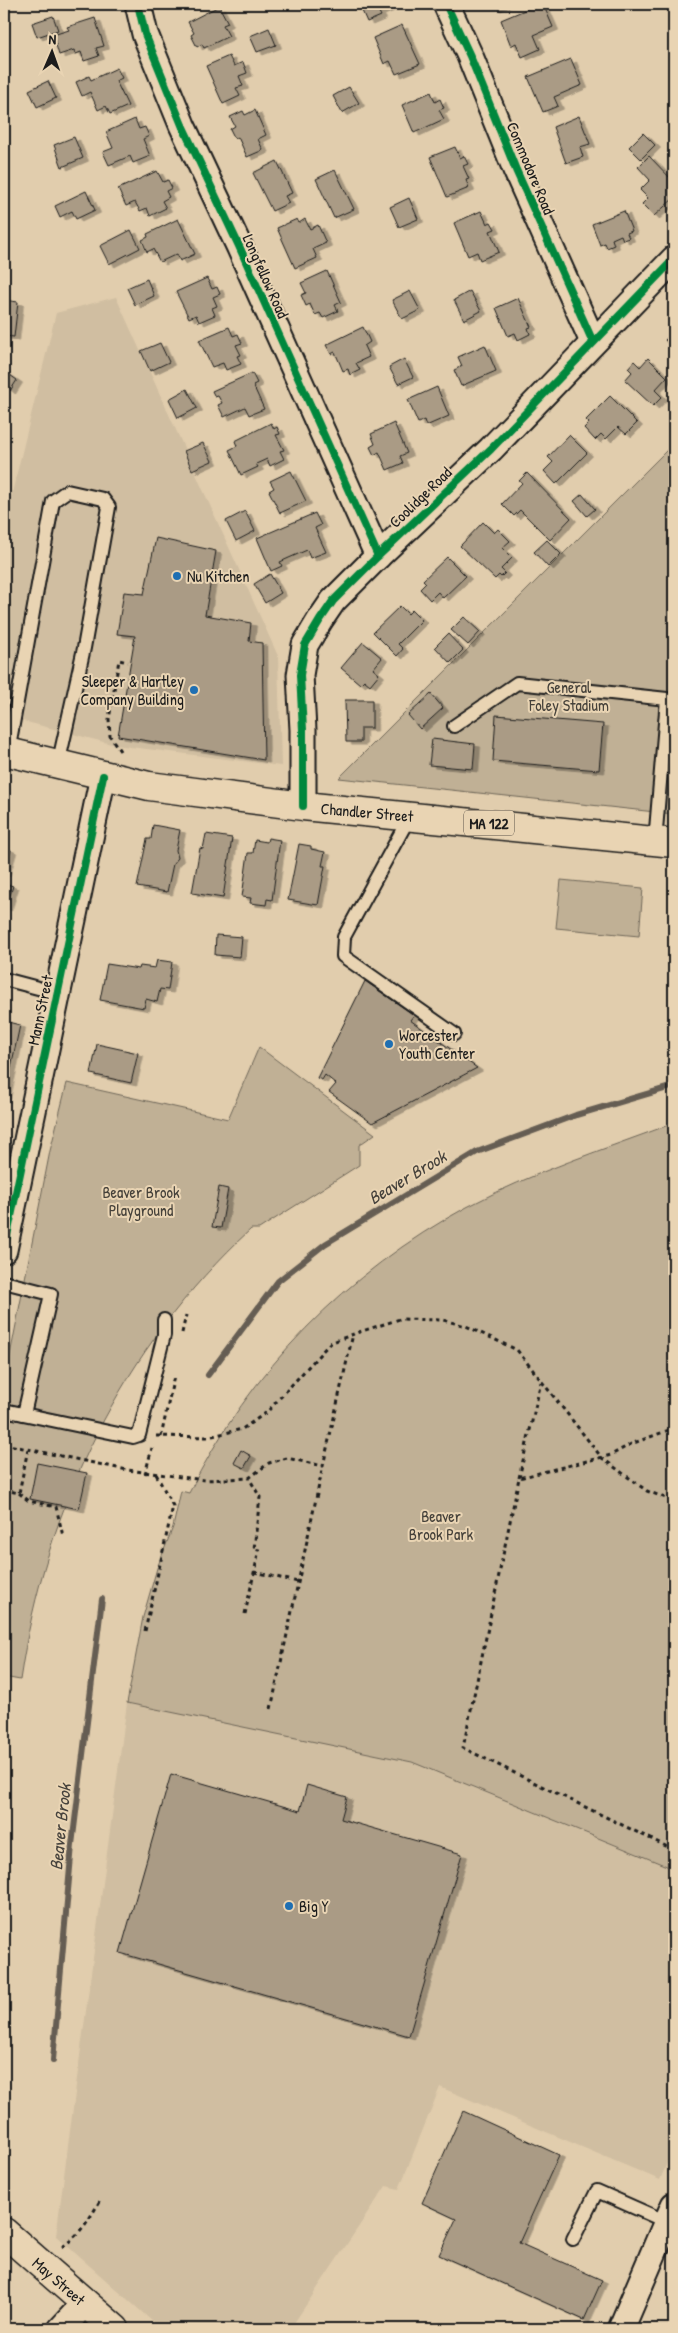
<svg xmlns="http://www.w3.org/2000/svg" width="678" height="2333" font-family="'Patrick Hand',sans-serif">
<defs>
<filter id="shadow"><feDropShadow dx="5.5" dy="3" stdDeviation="0" flood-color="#0004"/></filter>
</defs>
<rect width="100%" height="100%" fill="#e1cdad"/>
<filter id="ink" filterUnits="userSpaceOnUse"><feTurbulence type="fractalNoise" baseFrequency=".02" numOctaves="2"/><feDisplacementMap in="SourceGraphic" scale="10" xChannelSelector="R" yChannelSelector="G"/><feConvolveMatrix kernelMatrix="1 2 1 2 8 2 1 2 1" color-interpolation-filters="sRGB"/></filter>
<g filter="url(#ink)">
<g fill="#d0bea1">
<polygon points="116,297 278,656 281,766 115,745 4,716 4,526 56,313"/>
<polygon points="127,1703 395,1755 674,1869 674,2146 660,2180 440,2087 399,2189 386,2186 290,2329 161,2329 56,2236"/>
</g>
<g fill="#c0b095" stroke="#6e6658">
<polygon points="674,443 674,814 339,778"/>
<polygon points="561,880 643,888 639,936 556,928"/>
<path d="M 259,1047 L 375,1134 L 359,1145 L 359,1165 L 259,1229 L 251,1229 C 121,1349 46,1506 20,1680 L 4,1677 L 4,1386 L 50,1151 L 67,1083 L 228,1119 Z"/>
<path d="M 674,1123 L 674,1869 L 412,1762 L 127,1703 L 143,1617 L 157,1568 L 173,1527 L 181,1491 L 189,1493 C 250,1370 347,1272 467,1207 C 533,1172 605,1149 674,1123 Z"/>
</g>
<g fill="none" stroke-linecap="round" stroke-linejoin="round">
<g stroke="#655d52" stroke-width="6">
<polyline points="208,1375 278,1281 325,1244 477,1152 576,1115 674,1086"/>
<polyline points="53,2060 72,1845 102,1599"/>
</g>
</g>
<g fill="#aa9b85" stroke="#1c1c1c" filter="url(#shadow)">
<polygon points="359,4 393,4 394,6 379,12 381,16 367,22"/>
<polygon points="493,4 505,4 495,8"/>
<polygon points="539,4 543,4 553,27 534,35 540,49 522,57 516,43 511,46 501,20"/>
<polygon points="219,6 228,23 223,25 229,36 204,48 202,44 197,47 191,35 194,33 188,22"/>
<polygon points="53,16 58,30 37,37 32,23"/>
<polygon points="95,18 104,46 96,48 99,56 84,61 81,52 76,54 74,50 59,55 53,35 69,30 67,27"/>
<polygon points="402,25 420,64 396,74 390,61 384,64 373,38"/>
<polygon points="269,28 276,45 257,52 250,36"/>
<polygon points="229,56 234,66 243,62 247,73 239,76 243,86 236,88 240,96 223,104 206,66"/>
<polygon points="571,59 582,85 554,97 558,106 543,112 528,77"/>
<polygon points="117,68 122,78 116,81 128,106 110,114 106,106 98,110 90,92 82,96 76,82 89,76 91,80"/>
<polygon points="48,81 56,98 37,107 29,90"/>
<polygon points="349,87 359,103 342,113 333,96"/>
<polygon points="431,92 435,102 440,99 444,108 439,110 444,119 414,133 402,105"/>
<polygon points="255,110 266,135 258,139 263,150 247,157 238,137 235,139 230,129 235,126 230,117 243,111 245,115"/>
<polygon points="579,116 590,144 580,147 583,157 566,163 553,127"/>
<polygon points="135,119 139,129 145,127 149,136 143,139 150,156 133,163 130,156 109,165 103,152 113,148 106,132"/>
<polygon points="643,133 655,145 641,159 629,147"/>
<polygon points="74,137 83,158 62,167 54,145"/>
<polygon points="455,147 460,158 464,156 468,164 463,166 469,179 466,180 469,188 447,197 430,157"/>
<polygon points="649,156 674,182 674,198 654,216 642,204 648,198 640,190 650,180 638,167"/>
<polygon points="277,161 292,193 285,196 289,203 272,211 253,173"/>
<polygon points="335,170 354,209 334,218 316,179"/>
<polygon points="157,171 163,182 168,180 172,188 166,191 169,197 162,201 166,208 150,216 147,208 140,211 135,202 126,206 118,189"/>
<polygon points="86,191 95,210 76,219 72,211 60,217 55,206"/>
<polygon points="409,198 418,219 399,227 390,207"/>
<polygon points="481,211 487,224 491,222 495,229 490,231 499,252 480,260 477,252 468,256 454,223"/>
<polygon points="624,211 632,231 627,233 629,238 623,240 621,235 612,239 614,245 607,248 605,243 600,245 592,224"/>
<polygon points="178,219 195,254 180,261 177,254 160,262 153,249 147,252 142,240 148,237 147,234"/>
<polygon points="297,219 299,223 305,219 310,229 318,225 326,243 313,249 317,258 295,268 277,228"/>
<polygon points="131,230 140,248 109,264 100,246"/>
<polygon points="327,271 341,302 335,305 338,311 323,318 320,313 315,315 310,304 306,306 301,295 306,293 301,283"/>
<polygon points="207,278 212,289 217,287 220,294 213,297 217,306 212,308 215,315 199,322 196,315 189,318 176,292"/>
<polygon points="147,279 154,296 135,305 127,288"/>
<polygon points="410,291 420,310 402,319 392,300"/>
<polygon points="470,291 481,311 464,320 454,300"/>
<polygon points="518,298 531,327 528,328 530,334 518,340 515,333 508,336 496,308"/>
<polygon points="4,300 18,302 14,337 4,336"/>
<polygon points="229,327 233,336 238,334 242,343 236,345 241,355 237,356 241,364 226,370 223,363 212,367 199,340"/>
<polygon points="363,327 370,342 364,346 369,357 356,363 360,370 350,375 348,369 343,371 335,352 331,354 326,345"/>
<polygon points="674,331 674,350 665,340"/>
<polygon points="160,343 169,362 150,371 141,351"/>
<polygon points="485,345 496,371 461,386 454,370 462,366 458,357"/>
<polygon points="648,358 667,377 655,390 662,397 653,406 625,380 632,372 628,368 634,361 640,367"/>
<polygon points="404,359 413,377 398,384 389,367"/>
<polygon points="4,371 17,380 10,391 4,386"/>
<polygon points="252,373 257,383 253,385 264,409 249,415 245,407 224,417 218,405 222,403 218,396 215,397 212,391"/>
<polygon points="437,387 449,416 426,426 424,420 418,423 408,400"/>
<polygon points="187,389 197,408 178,418 169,399"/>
<polygon points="610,396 637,423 626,434 618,427 606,439 601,434 595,440 584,428 589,423 586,420"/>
<polygon points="271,423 274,429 277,427 280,434 276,435 284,450 280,451 284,459 270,466 267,459 256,464 258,467 241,475 229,450 237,446 235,441"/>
<polygon points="394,423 407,453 400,456 403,463 387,470 379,452 374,455 370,447 375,444 371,434"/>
<polygon points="569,435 587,453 556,484 544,471 553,462 548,457"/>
<polygon points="203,443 212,461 192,470 184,451"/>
<polygon points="291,471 306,501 280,513 269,491 274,488 270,481"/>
<polygon points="527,473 571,518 550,540 520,510 514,516 502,504 522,483 519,481"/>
<polygon points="582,494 595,509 587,516 574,501"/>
<polygon points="245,511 255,531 236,541 226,521"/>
<polygon points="315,513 321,525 315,528 326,552 310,558 307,550 280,562 282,566 271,571 257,538"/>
<polygon points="483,522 494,533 498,529 510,541 502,548 512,558 501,569 505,573 501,577 499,575 495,579 460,546"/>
<polygon points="156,538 216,551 205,615 251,623 249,641 262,643 264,760 118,736 135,636 117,634 124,592 144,594"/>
<polygon points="547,540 561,554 548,567 534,552"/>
<polygon points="447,557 466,576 443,598 438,592 430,600 420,589 426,583 423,580"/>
<polygon points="270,574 281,593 265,603 254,584"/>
<polygon points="400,606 408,614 412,610 422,620 398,644 403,649 397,656 373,632"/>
<polygon points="464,617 480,632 468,645 451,630"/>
<polygon points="448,634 463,650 450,663 435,647"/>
<polygon points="363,642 382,658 373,669 379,674 370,685 364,680 360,684 341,668"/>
<polygon points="431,694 443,708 420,729 408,715"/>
<polygon points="345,700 372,700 372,728 361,728 361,742 346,742"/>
<polygon points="496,715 603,724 599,770 493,761"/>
<polygon points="432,739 475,744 473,769 429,765"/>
<polygon points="153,825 180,830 176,850 178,858 173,864 167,892 137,887 147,839 151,839"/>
<polygon points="206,834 232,838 223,898 192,893 200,848 203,849"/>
<polygon points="268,838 280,840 272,900 267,899 266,905 250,903 251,898 242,897 248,853 253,853 255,840 267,842"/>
<polygon points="299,844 311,846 311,849 325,852 322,866 325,866 318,905 288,900"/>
<polygon points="4,847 11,850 4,874"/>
<polygon points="4,883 13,886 6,908 4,907"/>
<polygon points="216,935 242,937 240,957 215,955"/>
<polygon points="157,960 172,962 168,990 160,989 157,1002 146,999 144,1008 100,1000 107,964 139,969 140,966 155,968"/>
<polygon points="365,981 414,1015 410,1020 477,1068 372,1123 329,1092 336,1084 325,1075 322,1080 317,1078"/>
<polygon points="4,1021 20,1025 4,1100"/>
<polygon points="97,1044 138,1053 131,1083 91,1074"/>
<polygon points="219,1187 228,1189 221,1228 212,1227"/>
<polygon points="241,1450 251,1456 244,1468 234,1463"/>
<polygon points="37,1463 87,1473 79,1509 30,1499"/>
<polygon points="171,1774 300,1811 307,1785 347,1797 341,1819 462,1854 409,2036 120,1953"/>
<polygon points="463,2111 559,2155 519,2243 602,2280 584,2320 439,2255 456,2219 422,2203"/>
<polygon points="533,2324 546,2329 531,2329"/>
</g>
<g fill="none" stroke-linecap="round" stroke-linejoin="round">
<defs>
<g id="lane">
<polyline points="454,726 517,683 667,699 655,842"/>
<polyline points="8,752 53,501 67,491 103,499 109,507 84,648 58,765"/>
<polyline points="410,816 344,937 343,956 454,1034"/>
<polyline points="4,979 57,993"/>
<polyline points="4,1282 51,1294 24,1414"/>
<polyline points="4,1410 133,1437 139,1435 164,1335 164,1320"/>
<polyline points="573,2239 597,2191 667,2222"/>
</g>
<g id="street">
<polyline points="138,4 145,34 182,125 239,246 378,556"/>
<polyline points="446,4 470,56 516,170 593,342"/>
<polyline points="303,806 303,730 300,675 305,645 320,620 333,601 378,556 491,449 674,259"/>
<polyline points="4,1250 103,776"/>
<polyline points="61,2329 85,2303"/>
<polyline points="621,2329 674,2205"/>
</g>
<polyline id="secondary" points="4,2232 115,2329"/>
<polyline id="primary" points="4,751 149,786 303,806 674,843"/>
</defs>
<use href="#lane" stroke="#1c1c1c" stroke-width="16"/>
<use href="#street" stroke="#1c1c1c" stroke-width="29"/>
<use href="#secondary" stroke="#1c1c1c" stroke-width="31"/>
<use href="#primary" stroke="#1c1c1c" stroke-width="31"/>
<g stroke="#1c1c1c" stroke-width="3" stroke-dasharray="4 4" stroke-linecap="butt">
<polyline points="120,751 110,736 109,719 119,660 128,662"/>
<polyline points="182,1333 186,1315"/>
<polyline points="674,1424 669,1430 631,1444 611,1455 519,1478 463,1748 674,1850"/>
<polyline points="156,1436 208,1437 242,1429 267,1412 330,1343 359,1332 400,1319 443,1320 466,1326 517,1350 602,1458 647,1491 674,1501"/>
<polyline points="161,1437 174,1376"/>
<polyline points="4,1444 127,1470 205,1480 249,1478 269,1463 287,1458 323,1466 353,1334"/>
<polyline points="145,1474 152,1448"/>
<polyline points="519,1478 541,1382"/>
<polyline points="4,1490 19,1493 28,1449"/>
<polyline points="19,1493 29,1501 56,1507 63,1536"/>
<polyline points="254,1572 298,1582"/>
<polyline points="245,1614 259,1550 254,1549 260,1497 249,1478"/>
<polyline points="145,1631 173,1506 156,1474"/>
<polyline points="271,1709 323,1466"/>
<path d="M 62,2247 C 80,2235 90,2218 101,2199"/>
</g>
<use href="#lane" stroke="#e9d4b3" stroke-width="12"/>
<use href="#street" stroke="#e9d4b3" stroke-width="25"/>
<use href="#secondary" stroke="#e9d4b3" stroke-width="28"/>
<use href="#primary" stroke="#e9d4b3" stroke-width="28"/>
<defs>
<g id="cycleway">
<polyline points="138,4 145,34 182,125 239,246 378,556"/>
<polyline points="446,4 470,56 516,170 593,342"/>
<polyline points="303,806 303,730 300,675 305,645 320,620 333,601 378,556 491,449 674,259"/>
<polyline points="4,1250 103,776"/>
</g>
</defs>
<use href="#cycleway" stroke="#e9d4b3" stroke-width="11"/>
<use href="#cycleway" stroke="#00873e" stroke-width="8"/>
</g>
</g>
<g fill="#1f6fb2" stroke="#e9d4b3" stroke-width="2">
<circle cx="177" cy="576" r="5"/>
<circle cx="194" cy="690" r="5"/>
<circle cx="389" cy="1044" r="5"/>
<circle cx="289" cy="1906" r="5"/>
</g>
<g text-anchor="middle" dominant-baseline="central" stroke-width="4" stroke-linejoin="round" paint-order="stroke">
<rect fill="#e9d4b3" stroke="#5a5349" stroke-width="1" x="464" y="810.5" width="50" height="25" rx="4"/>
<g font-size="15" font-weight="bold" fill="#1c1c1c">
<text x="489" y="823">MA 122</text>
</g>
<g font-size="16" fill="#1c1c1c" stroke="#e9d4b3">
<text transform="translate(531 168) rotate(67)">Commodore Road</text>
<text transform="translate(266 276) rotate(66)">Longfellow Road</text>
<text transform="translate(420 497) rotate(-44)">Coolidge Road</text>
<text transform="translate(367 812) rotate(5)">Chandler Street</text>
<text transform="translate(40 1010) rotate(-78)">Mann Street</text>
<text transform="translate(59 2281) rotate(41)">May Street</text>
</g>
<g font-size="16" fill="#1c1c1c" stroke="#e9d4b3" text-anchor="start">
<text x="187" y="576">Nu Kitchen</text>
<text x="184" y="681" text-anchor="end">Sleeper &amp; Hartley<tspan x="184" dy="18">Company Building</tspan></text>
<text x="399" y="1035">Worcester<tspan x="399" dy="18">Youth Center</tspan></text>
<text x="299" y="1906">Big Y</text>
</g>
<g font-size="16" fill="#45413a" stroke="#e9d4b3">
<text x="569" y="687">General<tspan x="569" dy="18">Foley Stadium</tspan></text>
<text x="141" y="1192">Beaver Brook<tspan x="141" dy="18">Playground</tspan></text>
<text x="441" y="1516">Beaver<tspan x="441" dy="18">Brook Park</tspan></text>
</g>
<g font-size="18" font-style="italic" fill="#46423c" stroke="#e9d4b3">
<text transform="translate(407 1177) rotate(-31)">Beaver Brook</text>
<text transform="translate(60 1827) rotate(-84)">Beaver Brook</text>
</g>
</g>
<rect width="678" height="2333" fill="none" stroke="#e9d4b3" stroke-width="20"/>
<rect x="10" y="10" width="658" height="2313" fill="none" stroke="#1c1c1c" stroke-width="2" filter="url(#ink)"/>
<g transform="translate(52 52) rotate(2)" stroke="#e9d4b3" stroke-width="4" paint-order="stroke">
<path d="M0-4L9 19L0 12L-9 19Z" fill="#1c1c1c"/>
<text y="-8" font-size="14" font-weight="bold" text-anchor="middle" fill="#1c1c1c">N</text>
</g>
</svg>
